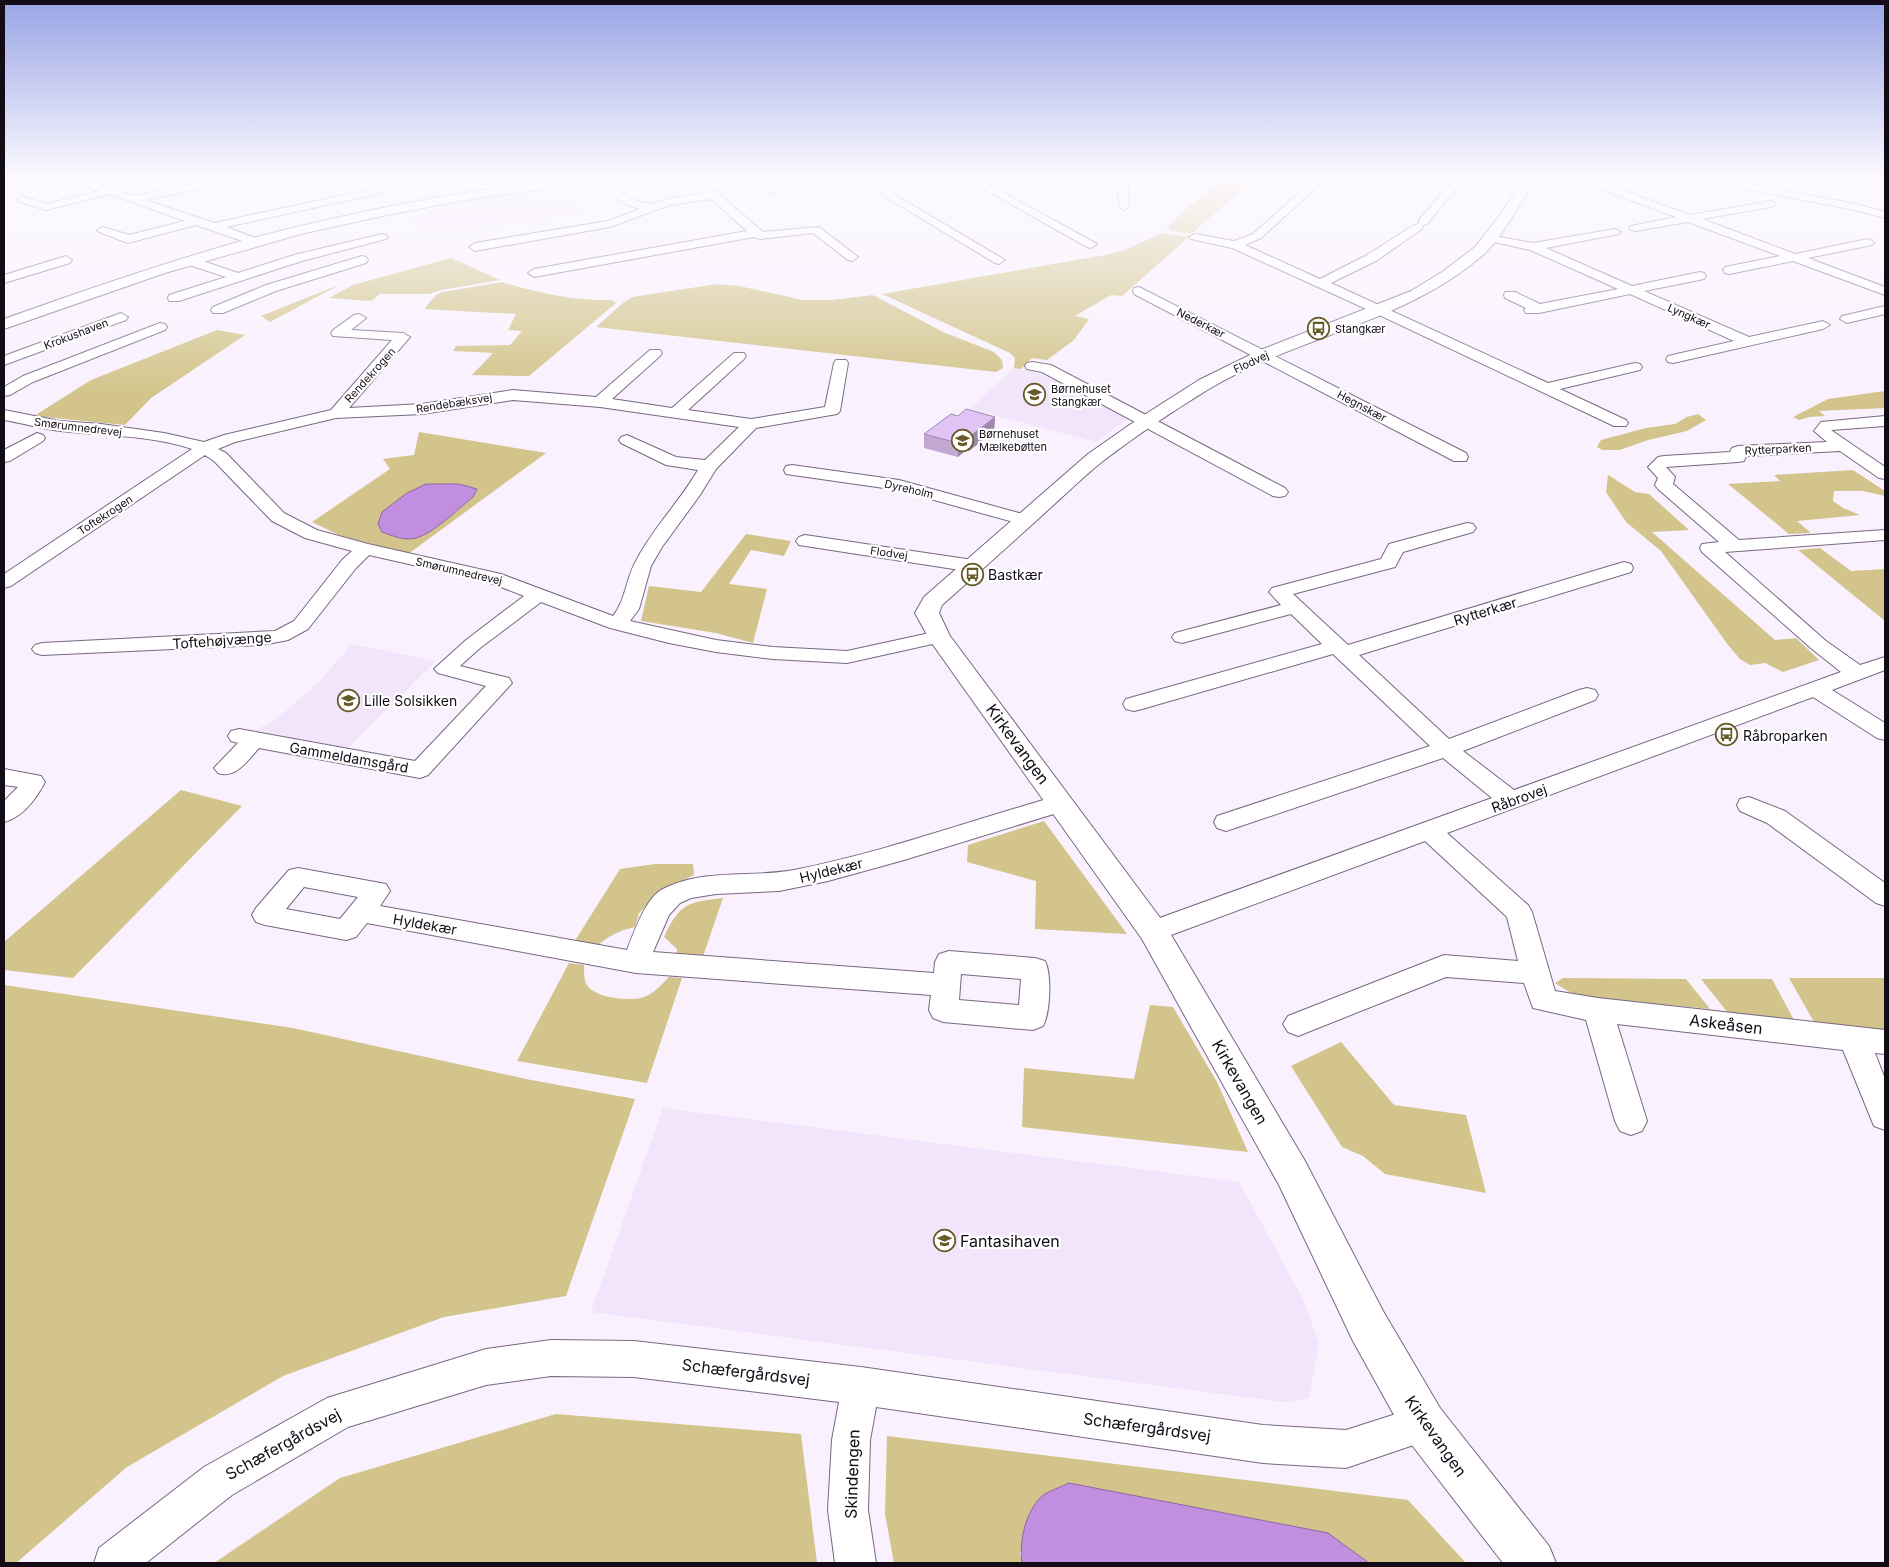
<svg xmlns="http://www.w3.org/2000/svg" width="1889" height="1567" font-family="Inter,sans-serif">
<rect width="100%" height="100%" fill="#f9f1fe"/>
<g fill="#f2e4fb">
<polygon points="569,187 583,214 433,232 409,221 409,219 442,208 441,205 491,196 494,198"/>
<polygon points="1014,368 1042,374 1129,418 1096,442 970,409"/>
<polygon points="352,644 436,661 346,750 249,734 278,718 319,682"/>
<polygon points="663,1108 1239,1182 1304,1301 1319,1343 1309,1398 1284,1402 591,1312"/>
</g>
<g fill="#d2c48a">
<polygon points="1226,176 1257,176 1191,234 1167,229 1181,213"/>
<polygon points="1162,233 1189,237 1122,296 1111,295 1075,316 1089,319 1074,340 1047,360 1032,358 1021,369 1014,368 1015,358 1010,353 882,294 1105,255 1125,250"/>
<polygon points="451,258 500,280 441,290 429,294 380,294 371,301 329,298 353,285"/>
<path d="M 502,282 C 539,293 574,301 612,300 L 616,303 L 529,376 L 472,375 L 493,353 L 453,351 L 456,346 L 510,345 L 522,331 L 508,330 L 516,314 L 424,309 L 436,295 L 442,292 Z"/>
<polygon points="341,284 270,322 261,316"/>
<polygon points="717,284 739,286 803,300 832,300 873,295 943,332 994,352 1002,360 1003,368 996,372 596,327 623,303 632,297"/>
<polygon points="217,330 245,335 151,398 125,425 34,416 91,380"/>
<polygon points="1885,391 1885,408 1819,411 1825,416 1809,417 1799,420 1793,417 1828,399"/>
<polygon points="1698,414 1706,420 1687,431 1648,440 1620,450 1603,450 1597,447 1601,440 1646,428 1675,424 1687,417"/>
<polygon points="419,432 546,453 408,554 339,535 312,522 390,469 383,459 414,455"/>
<polygon points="1853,470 1885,491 1885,496 1863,491 1834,491 1833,501 1843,508 1860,515 1797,521 1811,533 1789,534 1728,484 1780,481 1774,475"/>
<polygon points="1608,475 1635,492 1649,494 1689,530 1652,532 1775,640 1796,638 1819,660 1783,672 1765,663 1750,665 1740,659 1728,645 1661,551 1626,522 1606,492"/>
<polygon points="746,534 791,541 784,556 751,550 729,584 767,589 753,643 716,633 641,621 649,586 701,592"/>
<polygon points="1820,548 1851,571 1885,569 1885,621 1798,550"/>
<polygon points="181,790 242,806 73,978 4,970 4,942"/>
<polygon points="1044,821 1127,934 1035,929 1036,881 967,862 968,845"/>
<path d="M 655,864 L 693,864 L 694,875 L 662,891 L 639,913 L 635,927 C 616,931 605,938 592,951 L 571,947 L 620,869 Z"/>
<path d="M 723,898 L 700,965 L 676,962 L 677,949 L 664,937 C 680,903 688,902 723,898 Z"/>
<path d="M 569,963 L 584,965 C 584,970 584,976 585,981 C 590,998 626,1001 641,998 C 653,995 661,985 669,977 L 682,978 L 647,1083 L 517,1061 Z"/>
<polygon points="1563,978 1686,979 1710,1009 1576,996 1555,983"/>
<polygon points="1789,978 1885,978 1885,1030 1814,1022"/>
<polygon points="1701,979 1772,979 1794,1020 1728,1013"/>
<polygon points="4,985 293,1028 531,1080 635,1099 566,1296 444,1317 283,1376 127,1467 16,1563 4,1563"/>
<polygon points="1150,1005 1173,1007 1217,1082 1248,1152 1022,1127 1024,1068 1134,1079"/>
<polygon points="1341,1042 1394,1105 1466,1115 1486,1193 1385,1174 1363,1156 1342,1147 1291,1066"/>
<polygon points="556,1414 801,1434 817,1563 214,1563 340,1478"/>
<polygon points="887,1436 1408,1500 1466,1563 1369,1563 1327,1533 1020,1552 1022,1563 894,1563 885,1514"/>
</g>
<g fill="#c28ee0" stroke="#8e67a4">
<path d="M 426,484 L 459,484 L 477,489 L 473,497 C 458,509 434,533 416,538 C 404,541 393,536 382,532 L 378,524 L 382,512 L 407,493 Z"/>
<path d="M 1069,1483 L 1328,1533 L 1369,1563 L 1022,1563 C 1019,1542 1025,1513 1041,1497 C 1048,1491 1061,1487 1069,1483 Z"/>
</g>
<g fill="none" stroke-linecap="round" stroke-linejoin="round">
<defs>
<g id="street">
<polygon points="16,176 35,176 34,178 4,184 4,178"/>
<polygon points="62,176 76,176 134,196 231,176 248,176 243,179 146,200 214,223 386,186 391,189 386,192 226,227 261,240 263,242 257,246 196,225 128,243 99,232 97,230 103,227 129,235 185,221 110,194 46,210 18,201 17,199 22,196 47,204 99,191"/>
<polygon points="526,176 536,176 545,185 544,187 536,187"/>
<path d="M 687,176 L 698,176 L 707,184 L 762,178 L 776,189 L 777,191 L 776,193 L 768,193 L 756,183 L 713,189 L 763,232 L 819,227 L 858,257 L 852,261 L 848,260 L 813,233 L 760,239 L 754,237 L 534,277 L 528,273 L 534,269 L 747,231 L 711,199 L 670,205 L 610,227 L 475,251 L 469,247 L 475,243 L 608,221 L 640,209 C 627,206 619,201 611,191 L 616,188 L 636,201 L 652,204 L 668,199 L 705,193 Z"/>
<polygon points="816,176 831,176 826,179 817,178"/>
<polygon points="851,176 863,176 1005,260 999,264 995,263"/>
<polygon points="961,176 973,176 1097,244 1091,248 1087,247"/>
<polygon points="1121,176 1131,176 1128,187 1129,207 1124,210 1119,207 1118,187"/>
<polygon points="1318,176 1329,176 1261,238 1245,245 1320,279 1367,255 1414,225 1419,224 1419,220 1457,176 1467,176 1427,224 1423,225 1422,229 1376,261 1331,283 1548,383 1635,363 1640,364 1642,367 1640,370 1560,389 1626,420 1628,423 1626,426 1614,426 1375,313 1232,248 1191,239 1189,237 1195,234 1234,241 1253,234"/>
<polygon points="1536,176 1562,176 1586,179 1611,186 1690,215 1771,201 1775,202 1776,204 1771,207 1702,219 1795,254 1868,239 1872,241 1874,243 1872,245 1808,258 1885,287 1885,295 1793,261 1729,274 1725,273 1723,270 1725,267 1780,256 1688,222 1635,231 1631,230 1629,228 1631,226 1676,217 1603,190 1581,184 1541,179"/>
<polygon points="1687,176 1706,176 1856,204 1885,212 1885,218 1855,210 1692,179"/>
<polygon points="1615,229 1621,232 1619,234 1546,248 1632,286 1700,272 1704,273 1706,276 1704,279 1644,291 1749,337 1823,321 1830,325 1823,329 1673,363 1668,362 1666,359 1668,356 1734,341 1630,294 1539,313 1526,313 1524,310 1526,308 1505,298 1504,295 1505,292 1515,292 1540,304 1618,289 1530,250 1485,240 1483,238 1489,235 1533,243"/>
<polygon points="382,234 386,235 388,237 386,239 302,261 179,301 169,301 168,298 169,295 226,277 186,264 184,261 186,258 194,258 238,273 294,255"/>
<polygon points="66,256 72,260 70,263 4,283 4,275"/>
<polygon points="362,256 366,257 368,260 366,263 276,291 223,313 213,313 211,310 213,307 266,285"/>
<polygon points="1139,287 1466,453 1468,457 1466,461 1454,461 1134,294 1133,291 1134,288"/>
<polygon points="1885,306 1885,314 1847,323 1840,319 1842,316"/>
<polygon points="121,313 128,317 126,320 4,365 4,356"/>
<path d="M 359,314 L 366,318 L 351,330 L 403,333 L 410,337 L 349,408 L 422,404 L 513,390 L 596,397 L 650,350 L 660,350 L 662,353 L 660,356 L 612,399 L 672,408 L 734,353 L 744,353 L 746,356 L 744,359 L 688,410 L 751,419 L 825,407 L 834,363 L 836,360 L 846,360 L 848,363 L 840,411 L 837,414 L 756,428 L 716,469 L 700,495 L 662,547 L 651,566 L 639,609 L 630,621 L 716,640 L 773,647 L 847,651 L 939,631 L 946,633 L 949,637 L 946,641 L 847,663 L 773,659 L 716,652 L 669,643 L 610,628 L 541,602 L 480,648 L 460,666 L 509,678 L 512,683 L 428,775 L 420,778 L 259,748 C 247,761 236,779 218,773 L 214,768 L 238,743 L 231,741 L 228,736 L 231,731 L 239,729 L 415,761 L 486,686 L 438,673 L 434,669 L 466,640 L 524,596 L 488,582 L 369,555 L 356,568 L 308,629 L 288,640 L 262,645 L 42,655 L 35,653 L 32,649 L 35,645 L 42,643 L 275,631 L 294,621 L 342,560 L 352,551 L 305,538 L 272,521 L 214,461 L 205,455 L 11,586 L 4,588 L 4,574 L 192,449 C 151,435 104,436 61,431 C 42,429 23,423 4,420 L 4,410 L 60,421 L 101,424 L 164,433 L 204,442 L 224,435 L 331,410 L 392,340 L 333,336 L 331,333 L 333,330 L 354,315 ZM 513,400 L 600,407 L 739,427 L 705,460 L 676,457 L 627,435 L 621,437 L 619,440 L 621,443 L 666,465 L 698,470 C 680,501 654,527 637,559 C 626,577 626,600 613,616 L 501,574 L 368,544 L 317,530 L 284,513 L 226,453 L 218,449 L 235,442 L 336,418 L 422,414 Z"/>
<polygon points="160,323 165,324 167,327 165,330 33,382 10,395 4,396 4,387 23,376"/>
<polygon points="1032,362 1051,365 1285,488 1288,492 1285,496 1279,497 1273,496 1042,372 1027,369 1025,366 1027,363"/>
<polygon points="1885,416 1885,426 1831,430 1885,467 1885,479 1879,478 1840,451 1746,456 1744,461 1738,462 1666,467 1675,477 1673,484 1739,540 1885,530 1885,540 1725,552 1826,641 1860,665 1885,657 1885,670 1832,690 1885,723 1885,740 1877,738 1813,697 1447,833 1528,905 1532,912 1555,991 1598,998 1885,1030 1885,1054 1875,1053 1885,1079 1885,1130 1874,1126 1843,1050 1617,1024 1647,1121 1642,1131 1631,1135 1620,1131 1615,1121 1586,1020 1533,1008 1524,983 1446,977 1308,1032 1298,1036 1288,1032 1283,1024 1288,1016 1444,955 1518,961 1507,917 1425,841 1163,938 1153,941 1143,938 1139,931 1143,924 1492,798 1443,758 1235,828 1226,831 1217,828 1214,822 1217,816 1430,746 1333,654 1142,709 1134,711 1126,709 1123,704 1126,699 1322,644 1291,614 1182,643 1175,641 1172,637 1175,633 1281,605 1269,592 1272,588 1381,559 1389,544 1467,523 1473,524 1476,528 1473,532 1403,552 1395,567 1293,594 1348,645 1617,564 1624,562 1631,564 1633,568 1631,572 1359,655 1449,739 1579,690 1587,688 1595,690 1598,695 1595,700 1463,751 1514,790 1841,672 1812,649 1702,552 1700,548 1702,544 1719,542 1658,489 1655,485 1658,478 1648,467 1658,457 1664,456 1730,452 1732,448 1738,446 1827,442 1814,431 1821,422"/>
<polygon points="37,433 43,435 45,438 43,441 10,461 4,462 4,450"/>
<polygon points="792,465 899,480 1030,516 1033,520 1030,524 1024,525 898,490 786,474 784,470 786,466"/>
<polygon points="805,535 973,560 980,562 982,566 980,570 973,572 799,545 796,541 799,537"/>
<path d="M 4,769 L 41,776 L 45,782 C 36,799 23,817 4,822 L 4,801 L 18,787 L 4,785 Z"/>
<path d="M 1061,795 L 1070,797 L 1073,803 L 1070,809 L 904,860 L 828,881 L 779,891 L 716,894 L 691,898 L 680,903 L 669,915 L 653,952 L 934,973 L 935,962 L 939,954 L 949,951 L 1035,958 L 1045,961 C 1052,975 1050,1013 1043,1026 L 1033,1030 L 943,1022 L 933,1018 L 929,1010 L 931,995 L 636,973 L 367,923 L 356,937 L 346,940 L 265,925 L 256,922 L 252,915 L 256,908 L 289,870 L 298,868 L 386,884 L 390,891 L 380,906 L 627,950 C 634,932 646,897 663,889 C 704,868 751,878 794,870 C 885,852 972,820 1061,795 ZM 304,887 L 358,897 L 340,919 L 286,909 ZM 961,974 L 1021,979 L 1019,1005 L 959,1000 Z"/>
<polygon points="1749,797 1785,811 1885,883 1885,906 1876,903 1767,823 1740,811 1737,805 1740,799"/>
<polygon points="551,1340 634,1341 861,1367 1263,1425 1346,1430 1424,1405 1437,1411 1443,1424 1437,1437 1346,1468 1263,1463 876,1407 870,1440 868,1510 876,1563 835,1563 828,1510 832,1440 839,1402 634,1377 551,1376 486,1385 348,1427 232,1495 146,1563 94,1563 99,1548 204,1467 327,1398 486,1349"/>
</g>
<g id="secondary">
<path d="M 585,176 L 617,176 L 611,180 L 476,198 L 387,215 L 301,234 L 165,273 L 4,329 L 4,319 C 85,290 166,262 249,239 C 359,210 472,189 585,176 Z"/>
<path d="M 1525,176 L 1537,176 C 1523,198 1503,237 1484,254 C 1406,323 1297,336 1209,389 C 1173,411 1137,435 1103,461 C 1084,476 1067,493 1049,509 C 1014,541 978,573 942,605 L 939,613 L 950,636 L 1164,923 L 1305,1161 L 1383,1311 L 1440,1408 L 1549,1546 L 1556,1563 L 1503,1563 L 1408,1440 L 1384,1397 L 1353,1341 L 1279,1185 L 1142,939 L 931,642 L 915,613 L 924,597 L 1088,454 L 1141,417 L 1199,380 L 1258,351 L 1411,291 L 1442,272 L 1475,247 L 1501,214 Z"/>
</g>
</defs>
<use href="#street" stroke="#796783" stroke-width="2"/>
<use href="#secondary" stroke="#796783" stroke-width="2"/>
<use href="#street" fill="#fff" fill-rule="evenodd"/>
<use href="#secondary" fill="#fff" fill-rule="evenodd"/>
</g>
<polygon fill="#c2a8d3" points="958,416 995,417 994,431 969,451 966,450 958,457 924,448 924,434"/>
<g fill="#9e88ac">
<polygon points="995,417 994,431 969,451 969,437"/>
<polygon points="966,436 966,450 958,457 958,443"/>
</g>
<polygon fill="#e2c3f5" stroke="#9e88ac" points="966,409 995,417 969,437 966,436 958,443 924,434 951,414 958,416"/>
<linearGradient id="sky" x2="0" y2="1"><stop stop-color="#99a5e5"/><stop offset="0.45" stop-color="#fcf9ff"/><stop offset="1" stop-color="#fcf9ff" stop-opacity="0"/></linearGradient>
<rect width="1889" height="395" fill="url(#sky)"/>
<defs>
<symbol id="bus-ring" viewBox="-11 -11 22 22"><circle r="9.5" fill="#fff" stroke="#665a27" stroke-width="1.5"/><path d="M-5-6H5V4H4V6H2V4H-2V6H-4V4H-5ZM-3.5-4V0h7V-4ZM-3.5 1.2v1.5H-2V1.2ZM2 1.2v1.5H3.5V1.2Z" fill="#665a27"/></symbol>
<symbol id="school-ring" viewBox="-11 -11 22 22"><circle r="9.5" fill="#fff" stroke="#665a27" stroke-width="1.5"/><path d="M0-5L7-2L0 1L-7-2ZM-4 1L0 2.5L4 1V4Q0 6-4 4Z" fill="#665a27"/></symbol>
</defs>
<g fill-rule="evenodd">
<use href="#bus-ring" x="1306" y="316" width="25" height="25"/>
<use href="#school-ring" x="1022" y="382" width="25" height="25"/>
<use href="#school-ring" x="950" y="428" width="25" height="25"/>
<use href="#bus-ring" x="960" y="562" width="25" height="25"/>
<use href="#school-ring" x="336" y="688" width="25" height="25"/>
<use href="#bus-ring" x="1714" y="722" width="25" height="25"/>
<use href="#school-ring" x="932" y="1228" width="25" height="25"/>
</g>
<g text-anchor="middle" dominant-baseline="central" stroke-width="4.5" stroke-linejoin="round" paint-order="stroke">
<g font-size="11" fill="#130c17" stroke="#fff">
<text transform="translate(1689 316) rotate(24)">Lyngkær</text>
<text transform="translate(1201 323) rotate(27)">Nederkær</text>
<text transform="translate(76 334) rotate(-21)">Krokushaven</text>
<text transform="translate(1251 362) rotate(-25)">Flodvej</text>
<text transform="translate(370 375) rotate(-48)">Rendekrogen</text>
<text transform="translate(454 403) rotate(-9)">Rendebæksvej</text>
<text transform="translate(1362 406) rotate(28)">Hegnskær</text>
<text transform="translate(78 427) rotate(7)">Smørumnedrevej</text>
<text transform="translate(1778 449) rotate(-3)">Rytterparken</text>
<text transform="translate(909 489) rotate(13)">Dyreholm</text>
<text transform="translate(105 515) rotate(-33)">Toftekrogen</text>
<text transform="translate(889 553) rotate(8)">Flodvej</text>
<text transform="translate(459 571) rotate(13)">Smørumnedrevej</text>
</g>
<g font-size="11" fill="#130c17" stroke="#fff" text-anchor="start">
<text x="1335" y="329">Stangkær</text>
<text x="1051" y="389">Børnehuset<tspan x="1051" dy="13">Stangkær</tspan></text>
<text x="979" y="434">Børnehuset<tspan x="979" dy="13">Mælkebøtten</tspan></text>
</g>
<g font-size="14" fill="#130c17" stroke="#fff" text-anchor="start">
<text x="988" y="574">Bastkær</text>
<text x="364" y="700">Lille Solsikken</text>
<text x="1743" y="735">Råbroparken</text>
</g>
<g font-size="14" fill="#130c17" stroke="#fff">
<text transform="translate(1485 611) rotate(-17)">Rytterkær</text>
<text transform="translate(222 640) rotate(-4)">Toftehøjvænge</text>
<text transform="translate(349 757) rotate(10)">Gammeldamsgård</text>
<text transform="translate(1519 798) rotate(-20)">Råbrovej</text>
<text transform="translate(831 870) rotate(-14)">Hyldekær</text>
<text transform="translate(425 924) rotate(10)">Hyldekær</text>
</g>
<g font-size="16" fill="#130c17" stroke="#fff">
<text transform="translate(1018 744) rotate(54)">Kirkevangen</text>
<text transform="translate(1726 1024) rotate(7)">Askeåsen</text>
<text transform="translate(1240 1082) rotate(60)">Kirkevangen</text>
<text transform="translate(746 1372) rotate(7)">Schæfergårdsvej</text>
<text transform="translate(1147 1427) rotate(8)">Schæfergårdsvej</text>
<text transform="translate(1436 1436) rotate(55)">Kirkevangen</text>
<text transform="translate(283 1444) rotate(-29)">Schæfergårdsvej</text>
<text transform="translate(852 1474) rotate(-88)">Skindengen</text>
</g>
<g font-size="16" fill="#130c17" stroke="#fff" text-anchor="start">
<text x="960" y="1241">Fantasihaven</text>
</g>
</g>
<rect width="1889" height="1567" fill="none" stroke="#130c17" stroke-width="10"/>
</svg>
